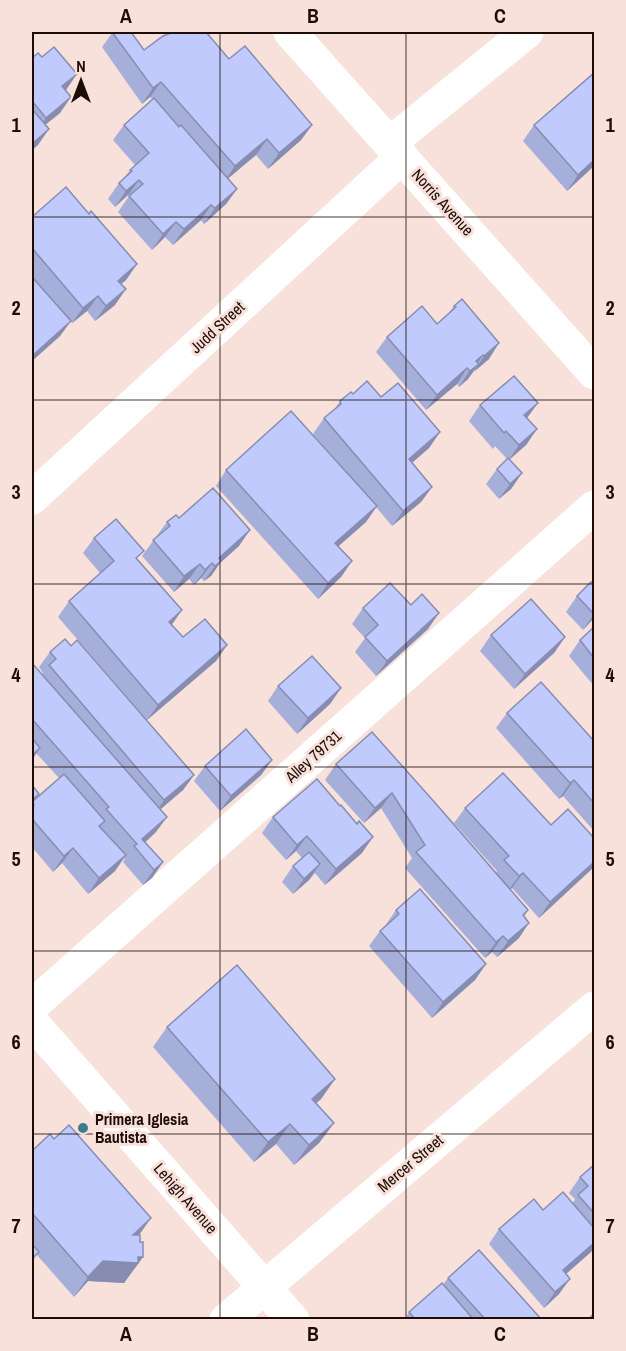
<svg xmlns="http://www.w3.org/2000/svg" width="626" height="1351" font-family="'Archivo Narrow',sans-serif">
<rect width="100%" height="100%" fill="#f7e1da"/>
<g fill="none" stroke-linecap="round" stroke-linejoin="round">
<g stroke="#fff" stroke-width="33">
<polyline points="290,32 594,373"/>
<polyline points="390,143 527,32"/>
<polyline points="32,498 402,157"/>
<polyline points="32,1006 594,507"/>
<polyline points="32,1022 293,1320"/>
<polyline points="226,1320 594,1008"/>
</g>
</g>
<g fill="#a6aeda">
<polygon points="113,32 144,50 229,59 312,125 301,140 268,169 256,155 228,178 237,189 226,204 204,224 201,220 173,245 165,237 152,250 118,212 129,196 128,195 115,207 108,199 119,183 135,165 113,140 124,125 152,99 150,97 142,104 102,47"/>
<polygon points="32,58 65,90 60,113 45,125 38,145 32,150"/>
<polygon points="534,125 594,166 567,191 523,141"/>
<polygon points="89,214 137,264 126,280 121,284 115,305 95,321 87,311 72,323 70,321 60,336 32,361 32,217"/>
<polygon points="462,299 489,359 473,371 468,379 459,387 457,384 426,410 376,352 387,337 437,324 448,314 454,306"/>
<polygon points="353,394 381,397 440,432 429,448 412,463 432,487 421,502 392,526 376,507 366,522 338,546 352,561 341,577 318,599 216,486 226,470 348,474 313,434 324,418 334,410 340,401"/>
<polygon points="480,405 527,418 537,429 526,445 509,459 522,473 511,489 499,499 486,484 497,469 507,459 495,446 493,449 469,421"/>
<polygon points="179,518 239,546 220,563 211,576 204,581 201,578 194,585 189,579 174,592 142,556 167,522"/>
<polygon points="94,538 138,560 172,625 183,637 227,645 216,661 147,720 58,617 69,601 100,573 83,553"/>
<polygon points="594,586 594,618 583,630 566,612 577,596"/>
<polygon points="363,608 428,629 376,676 355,652 365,638 352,624"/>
<polygon points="594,627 594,686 569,656 580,640"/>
<polygon points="491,635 565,637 554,653 514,689 480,651"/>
<polygon points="71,646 194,775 183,790 160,809 156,832 145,842 163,862 152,878 143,885 123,862 125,859 124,858 115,871 88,894 62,863 53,872 32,847 32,785 39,794 36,798 59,778 36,753 32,760 32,663 42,675 43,673 39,667 50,652"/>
<polygon points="278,686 341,688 330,704 297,734 268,701"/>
<polygon points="507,713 594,741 594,831 563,796 559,799 496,728"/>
<polygon points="372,732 496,873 497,871 454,823 465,808 551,825 594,867 539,918 512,888 510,890 528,910 524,917 519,938 497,957 492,952 485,958 405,868 412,858 381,808 364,823 325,780 336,764"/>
<polygon points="272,760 261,775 220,811 194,781 205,766"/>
<polygon points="273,817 362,853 325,885 315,873 309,880 293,894 282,882 293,866 302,858 296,851 286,860 262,833"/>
<polygon points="396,910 486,964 475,980 432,1018 369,946 380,931 385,926"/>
<polygon points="167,1027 335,1079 321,1099 316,1103 334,1123 319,1143 294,1165 276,1144 254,1162 153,1047"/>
<polygon points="32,1151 140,1235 140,1242 143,1257 124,1283 88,1281 74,1297 37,1255 32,1262"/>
<polygon points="594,1165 594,1247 591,1252 566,1274 559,1294 544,1308 489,1244 499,1229 543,1210 573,1203 575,1199 569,1193 580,1177"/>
<polygon points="448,1278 542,1320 404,1320 409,1312 443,1285"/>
</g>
<g fill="#878db1">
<polygon points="77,74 66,90 51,102 62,86"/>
<polygon points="161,82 150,97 142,104 153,88"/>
<polygon points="71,97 60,113 35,133 46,118"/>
<polygon points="312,125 301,140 268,169 279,153"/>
<polygon points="49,129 38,145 32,150 32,144"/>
<polygon points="267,139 256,155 224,182 235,166"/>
<polygon points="594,160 594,166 567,191 578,175"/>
<polygon points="139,180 128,195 115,207 126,191"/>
<polygon points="237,189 226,204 204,224 215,208"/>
<polygon points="211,205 201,220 173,245 184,229"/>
<polygon points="176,222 165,237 152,250 163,234"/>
<polygon points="137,264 126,280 107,296 118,281"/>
<polygon points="126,289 115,305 95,321 106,306"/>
<polygon points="98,296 87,311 72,323 83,308"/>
<polygon points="71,321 60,336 32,361 32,356"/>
<polygon points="499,343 489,359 474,372 484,356"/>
<polygon points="483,355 474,368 479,364 468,379 459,387 476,361"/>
<polygon points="467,368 457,384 426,410 437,395"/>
<polygon points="538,403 527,418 524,415"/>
<polygon points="537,429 526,445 508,461 519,445"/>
<polygon points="440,432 429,448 398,475 409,459"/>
<polygon points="522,473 511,489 499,499 510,484"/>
<polygon points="432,487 421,502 392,526 403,511"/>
<polygon points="377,506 366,522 324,559 335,543"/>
<polygon points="250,530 239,546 220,563 211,576 204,581 215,566 219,558"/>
<polygon points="352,561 341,577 318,599 328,583"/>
<polygon points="212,563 201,578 194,585 205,570"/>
<polygon points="200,564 189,579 174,592 184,576"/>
<polygon points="182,610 171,626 169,622"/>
<polygon points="439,613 428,629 376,676 387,661"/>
<polygon points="594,614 594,618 583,630"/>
<polygon points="565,637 554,653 514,689 525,674"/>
<polygon points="227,645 216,661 147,720 158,705"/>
<polygon points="341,688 330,704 297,734 308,718"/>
<polygon points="40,748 32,760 32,755"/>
<polygon points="272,760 261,775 220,811 231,796"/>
<polygon points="194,775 183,790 154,815 164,800"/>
<polygon points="574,780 563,796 559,799 570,783"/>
<polygon points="392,793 381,808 364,823 375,808"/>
<polygon points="167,817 156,832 137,850 142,839"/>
<polygon points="307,836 296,851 286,860 297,845"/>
<polygon points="373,837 362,853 325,885 336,869"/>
<polygon points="73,848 62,863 53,872 64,856"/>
<polygon points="126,855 115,871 88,894 99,878"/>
<polygon points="163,862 152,878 143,885 154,870"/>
<polygon points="594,862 594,867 539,918 550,902"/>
<polygon points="320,864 309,880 293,894 304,879"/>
<polygon points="523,873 512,888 508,891 519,876"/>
<polygon points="529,923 519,938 497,957 508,941"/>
<polygon points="503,936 492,952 485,958 496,942"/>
<polygon points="486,964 475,980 432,1018 443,1002"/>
<polygon points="335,1079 321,1099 298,1119 312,1099"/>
<polygon points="334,1123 319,1143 294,1165 309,1145"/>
<polygon points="290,1124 276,1144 254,1162 268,1142"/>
<polygon points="151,1218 137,1238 133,1235"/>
<polygon points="594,1243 594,1247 591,1252 552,1286 563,1270"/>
<polygon points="138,1257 143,1257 124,1283 88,1281 74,1297 88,1277 103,1261"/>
<polygon points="570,1279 559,1294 544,1308 555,1292"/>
</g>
<g fill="#c1cafd" stroke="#878db1" stroke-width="1.5">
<polygon points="112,32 131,32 144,50 163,36 173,32 206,32 229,59 245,46 312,125 279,153 267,139 235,166 161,82 153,88"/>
<polygon points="54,47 77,74 62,86 71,97 46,118 32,101 32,58 38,53 42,57"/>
<polygon points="594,73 594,160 578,175 534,125"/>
<polygon points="154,98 179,127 181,125 237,189 215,208 211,205 184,229 176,222 163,234 129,196 143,184 139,180 126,191 119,183 132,171 130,170 149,153 124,125"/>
<polygon points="32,109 49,129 32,144"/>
<polygon points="66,187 89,214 91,211 137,264 118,281 126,289 106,306 98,296 83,308 32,248 32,217"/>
<polygon points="32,277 71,321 32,356"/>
<polygon points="462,299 499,343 484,356 483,355 476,361 479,364 470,371 467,368 437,395 387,337 422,306 437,324 456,307 454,306"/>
<polygon points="514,376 538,403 524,415 537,429 519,445 506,431 504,433 480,405"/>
<polygon points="367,381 381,397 398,383 440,432 409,459 432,487 403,511 324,418 341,404 340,401 351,392 353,394"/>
<polygon points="291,411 377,506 335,543 352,561 328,583 226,470"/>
<polygon points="508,458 522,473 510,484 497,469"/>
<polygon points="213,488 250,530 219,558 221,561 215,566 212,563 205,570 200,564 184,576 153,540 170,526 167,522 176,515 179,518"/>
<polygon points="116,519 144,551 136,558 182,610 169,622 183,637 205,619 227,645 158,705 69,601 114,561 94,538"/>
<polygon points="591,582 594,586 594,614 577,596"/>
<polygon points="390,583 411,605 422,594 439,613 387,661 365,637 378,625 363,608"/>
<polygon points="531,599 565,637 525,674 491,635"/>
<polygon points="594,627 594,658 580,640"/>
<polygon points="65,639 71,646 77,640 194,775 164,800 49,665 56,659 50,652"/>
<polygon points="312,656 341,688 308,718 278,686"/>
<polygon points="32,663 167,817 142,839 163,862 154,870 134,846 137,844 106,809 109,807 32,719"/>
<polygon points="541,682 594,741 594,803 574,780 570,783 507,713"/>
<polygon points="246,729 272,760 231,796 205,766"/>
<polygon points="372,732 437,805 528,910 523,915 529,923 508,941 503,936 496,942 416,852 425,845 392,793 375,808 336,764"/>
<polygon points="32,738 40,748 32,755"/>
<polygon points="503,773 551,825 568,809 594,838 594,862 550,902 523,873 519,876 504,860 509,856 465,808"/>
<polygon points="64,774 105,821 99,826 126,855 99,878 73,848 64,856 32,819 32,807 34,805 32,802"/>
<polygon points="317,779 340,806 341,805 357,824 359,821 373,837 336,869 307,836 297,845 273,817"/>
<polygon points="32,785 39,794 32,800"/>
<polygon points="309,852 320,864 304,879 293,866"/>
<polygon points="420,889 486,964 443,1002 380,931 399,914 396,910"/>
<polygon points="237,965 335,1079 312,1099 334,1123 309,1145 290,1124 268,1142 167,1027"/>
<polygon points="69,1125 151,1218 133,1235 140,1235 140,1242 143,1242 143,1257 138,1257 138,1263 103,1261 88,1277 32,1213 32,1151 50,1134 54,1139"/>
<polygon points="594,1165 594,1213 578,1195 588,1186 580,1177"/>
<polygon points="563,1192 594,1228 594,1243 563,1270 570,1279 555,1292 499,1229 534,1199 543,1210"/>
<polygon points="32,1244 39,1252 32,1258"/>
<polygon points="479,1250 542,1320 486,1320 448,1278"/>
<polygon points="442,1283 474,1320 416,1320 409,1312"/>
<polygon points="594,1313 594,1320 588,1320"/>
</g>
<path fill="none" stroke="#1e0c07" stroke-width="1.5" stroke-opacity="0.55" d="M 220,32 L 220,1320M 406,32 L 406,1320M 32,217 L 594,217M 32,400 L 594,400M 32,584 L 594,584M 32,767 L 594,767M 32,951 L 594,951M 32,1134 L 594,1134"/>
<circle fill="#3b7d8e" stroke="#f7e1da" stroke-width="2" cx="83" cy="1128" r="6"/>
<g text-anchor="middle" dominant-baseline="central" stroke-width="6" stroke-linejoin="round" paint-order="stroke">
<g font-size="16" fill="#1e0c07" stroke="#f7e1da">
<text transform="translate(443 202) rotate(48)">Norris Avenue</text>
<text transform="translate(217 327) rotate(-43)">Judd Street</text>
<text transform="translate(313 756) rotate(-42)">Alley 79731</text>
<text transform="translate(410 1163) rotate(-40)">Mercer Street</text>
<text transform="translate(186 1198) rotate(49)">Lehigh Avenue</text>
</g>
<g font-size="16" font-weight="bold" fill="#1e0c07" stroke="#f7e1da" text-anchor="start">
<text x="95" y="1119">Primera Iglesia<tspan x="95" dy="18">Bautista</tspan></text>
</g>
</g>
<rect width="626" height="1351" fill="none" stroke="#f7e1da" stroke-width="66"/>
<g transform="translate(81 81)" stroke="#f7e1da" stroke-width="4.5" paint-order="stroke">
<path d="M0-4.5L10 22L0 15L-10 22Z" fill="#1e0c07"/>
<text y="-9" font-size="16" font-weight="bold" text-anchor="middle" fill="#1e0c07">N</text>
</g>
<rect x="33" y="33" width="560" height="1285" fill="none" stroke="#1e0c07" stroke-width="2"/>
<g font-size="20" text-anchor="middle" font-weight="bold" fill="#1e0c07">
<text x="126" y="23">A</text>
<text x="313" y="23">B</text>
<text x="500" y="23">C</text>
<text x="16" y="132">1</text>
<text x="610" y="132">1</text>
<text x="16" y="315">2</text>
<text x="610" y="315">2</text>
<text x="16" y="499">3</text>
<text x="610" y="499">3</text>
<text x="16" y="682">4</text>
<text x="610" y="682">4</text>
<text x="16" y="866">5</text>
<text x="610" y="866">5</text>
<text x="16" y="1049">6</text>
<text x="610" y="1049">6</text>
<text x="16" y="1233">7</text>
<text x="610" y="1233">7</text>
<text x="126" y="1341">A</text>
<text x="313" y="1341">B</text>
<text x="500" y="1341">C</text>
</g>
</svg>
